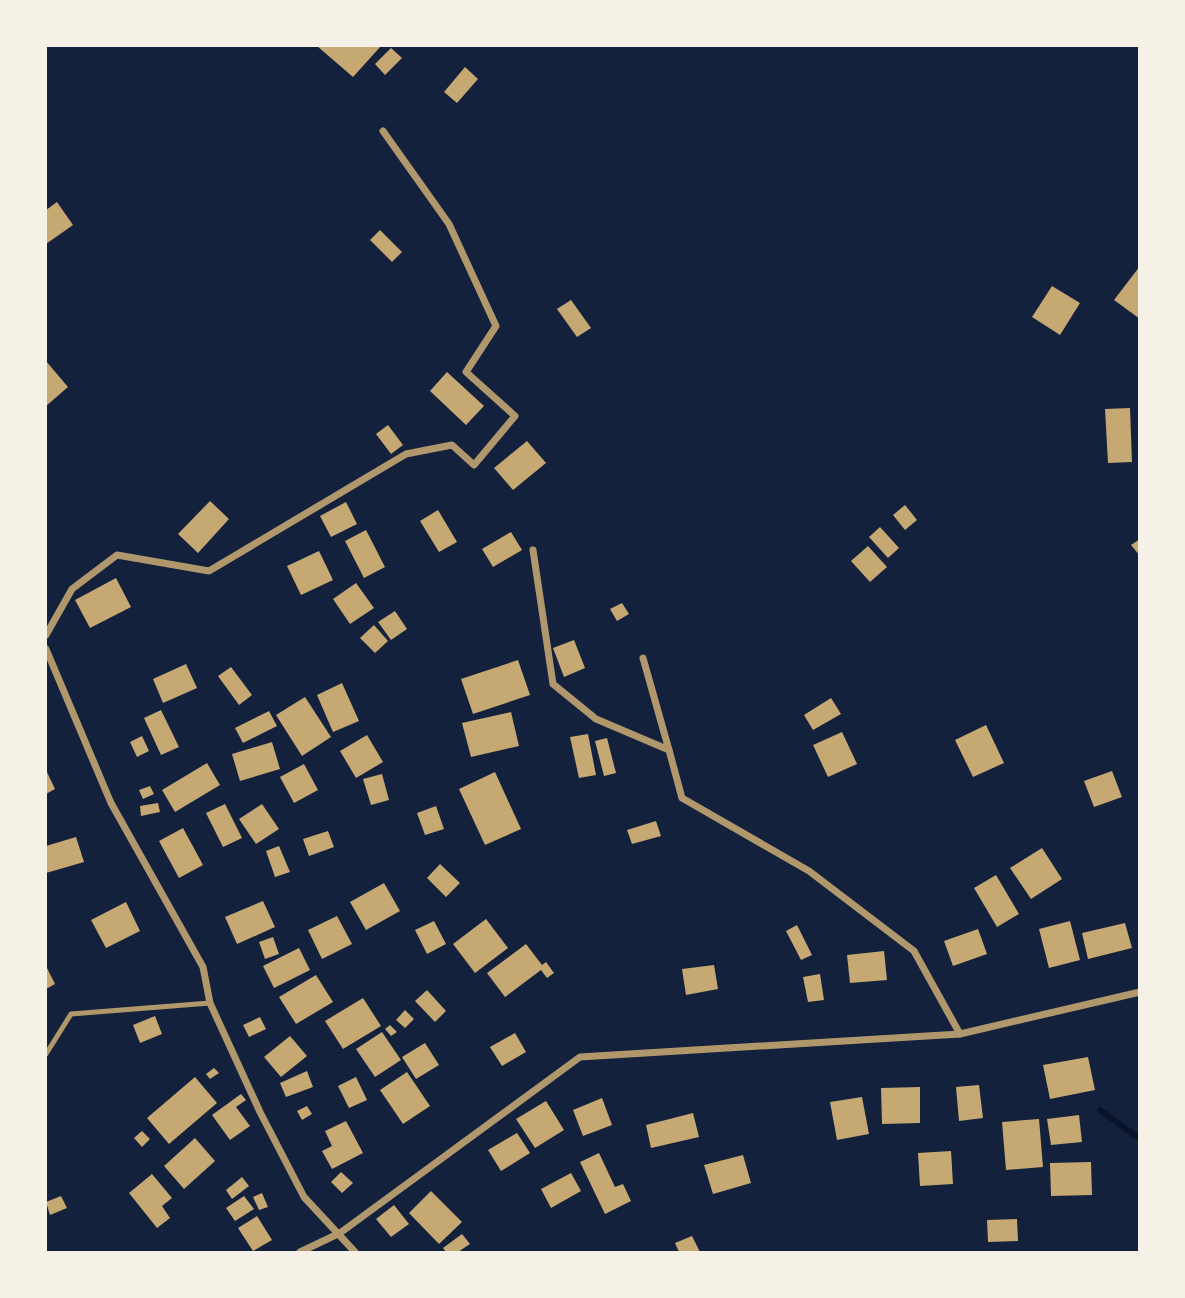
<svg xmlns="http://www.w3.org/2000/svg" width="1185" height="1298" font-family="'Nunito Sans',sans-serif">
<rect width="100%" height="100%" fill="#14213d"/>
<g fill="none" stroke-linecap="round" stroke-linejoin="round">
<polyline stroke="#0b132b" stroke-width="6" points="1100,1110 1140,1139"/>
</g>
<g fill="#c6a872">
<polygon points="317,46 381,46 353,77"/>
<polygon points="391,48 402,58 385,75 375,64"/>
<polygon points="465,67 478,79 457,103 444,92"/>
<polygon points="57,202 73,225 46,244 46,210"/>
<polygon points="380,230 402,252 392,262 370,240"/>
<polygon points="1140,266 1140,319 1114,300"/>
<polygon points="1052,286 1080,303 1060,335 1032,317"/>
<polygon points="571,300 591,328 577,337 557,309"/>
<polygon points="46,361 68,387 46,406"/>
<polygon points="447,372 484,406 466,425 430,391"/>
<polygon points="1130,408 1132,462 1108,463 1105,409"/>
<polygon points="388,425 403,445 391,454 376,434"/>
<polygon points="527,441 546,463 513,490 494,468"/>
<polygon points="210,501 229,519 198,553 178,534"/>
<polygon points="346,502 357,524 331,537 320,516"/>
<polygon points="905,505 917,520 905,530 893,515"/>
<polygon points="438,510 457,542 439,552 420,521"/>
<polygon points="880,527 899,548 888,558 869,537"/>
<polygon points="366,530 385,567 364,578 345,541"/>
<polygon points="511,532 522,550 493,567 482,549"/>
<polygon points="1140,539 1140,556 1131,545"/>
<polygon points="868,546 887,567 870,582 851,561"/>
<polygon points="319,551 333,580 301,595 287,566"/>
<polygon points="116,578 131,607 90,628 75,600"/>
<polygon points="356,583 374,608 350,624 333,599"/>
<polygon points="622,603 629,614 617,621 610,609"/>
<polygon points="395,611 407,629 391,640 378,622"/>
<polygon points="374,625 388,641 375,653 360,638"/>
<polygon points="574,640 585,668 564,677 553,648"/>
<polygon points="518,660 530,695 473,714 461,679"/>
<polygon points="186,664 197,688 163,703 153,679"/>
<polygon points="231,667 252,695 239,705 218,676"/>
<polygon points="342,683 359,721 333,732 317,695"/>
<polygon points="305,697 331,737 302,756 276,715"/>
<polygon points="831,698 841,714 813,730 804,715"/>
<polygon points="161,710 179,747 161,755 144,718"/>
<polygon points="269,711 277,726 243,743 235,728"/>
<polygon points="511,712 519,746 471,757 462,723"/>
<polygon points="986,725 1004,763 973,777 955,740"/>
<polygon points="842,732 857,764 828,777 813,745"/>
<polygon points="588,734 596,775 579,778 570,737"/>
<polygon points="367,735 383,762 356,778 340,751"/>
<polygon points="142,736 149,751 137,757 130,742"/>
<polygon points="607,738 616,773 604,776 595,741"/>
<polygon points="272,742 280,769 240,781 232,754"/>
<polygon points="207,763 220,785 175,812 162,790"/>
<polygon points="304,764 318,790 294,803 280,777"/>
<polygon points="46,770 55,789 46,794"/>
<polygon points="1112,771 1122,797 1094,807 1084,781"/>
<polygon points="495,772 521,829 485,845 459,789"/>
<polygon points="382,774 389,800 371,805 363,779"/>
<polygon points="150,786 154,794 143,799 139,790"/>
<polygon points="158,803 160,812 141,816 140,806"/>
<polygon points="225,804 242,838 223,847 206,813"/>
<polygon points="262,804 279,829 256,844 239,819"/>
<polygon points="436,806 444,829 425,835 417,813"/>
<polygon points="656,821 661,836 632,844 627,830"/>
<polygon points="183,828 203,865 179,878 159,841"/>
<polygon points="328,831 334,847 309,856 303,839"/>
<polygon points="76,837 84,862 46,873 46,846"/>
<polygon points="279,846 290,872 275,877 266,851"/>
<polygon points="1042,848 1062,879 1031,899 1010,868"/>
<polygon points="440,864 460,883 446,897 427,878"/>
<polygon points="996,875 1019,914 997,927 974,888"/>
<polygon points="384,883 400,911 366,930 350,902"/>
<polygon points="263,901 275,927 237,944 225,917"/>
<polygon points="126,902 140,931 106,948 91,920"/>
<polygon points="337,916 352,944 322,959 308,930"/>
<polygon points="486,919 508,948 475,973 453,944"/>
<polygon points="434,921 446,944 427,954 415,930"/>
<polygon points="1070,921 1080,960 1049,968 1039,929"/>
<polygon points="1125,923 1132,948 1088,959 1082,933"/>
<polygon points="797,925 812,955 801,960 786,931"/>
<polygon points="978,929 987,954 953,966 944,941"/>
<polygon points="273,937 279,954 265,959 259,942"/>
<polygon points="526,944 542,965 546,962 554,973 547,978 541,970 505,997 487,973"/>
<polygon points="299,948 310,970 274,988 263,966"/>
<polygon points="884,951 887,980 850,983 847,955"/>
<polygon points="714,965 718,989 686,995 682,969"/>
<polygon points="46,966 55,984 46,989"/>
<polygon points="820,974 824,1000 808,1002 803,977"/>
<polygon points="316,975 333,1002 296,1024 279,997"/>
<polygon points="427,990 446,1011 435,1022 415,1001"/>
<polygon points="363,998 381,1026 343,1049 325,1021"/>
<polygon points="405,1010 414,1019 405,1028 396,1020"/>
<polygon points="155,1016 162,1034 140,1043 133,1025"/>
<polygon points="260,1017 266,1029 249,1037 243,1025"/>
<polygon points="390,1025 397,1032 391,1036 385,1029"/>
<polygon points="382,1032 401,1060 375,1077 356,1049"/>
<polygon points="515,1033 526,1052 502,1066 490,1047"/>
<polygon points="290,1036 307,1056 281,1077 264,1057"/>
<polygon points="425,1043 439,1065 416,1079 402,1057"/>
<polygon points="1088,1057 1095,1090 1050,1099 1043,1065"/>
<polygon points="214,1068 219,1073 210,1079 206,1074"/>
<polygon points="307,1071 313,1087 286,1097 280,1083"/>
<polygon points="407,1072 430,1106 403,1124 380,1090"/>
<polygon points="195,1077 217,1103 169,1144 147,1118"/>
<polygon points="356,1077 367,1100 349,1108 338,1086"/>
<polygon points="979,1085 983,1118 959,1121 956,1087"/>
<polygon points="920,1087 920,1123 882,1124 881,1088"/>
<polygon points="241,1094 246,1100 236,1107 250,1126 230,1140 212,1115"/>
<polygon points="862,1097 869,1134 837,1140 830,1102"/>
<polygon points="602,1098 612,1125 583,1136 573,1110"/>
<polygon points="546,1101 564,1130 535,1148 516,1119"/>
<polygon points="307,1106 312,1114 302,1120 297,1111"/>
<polygon points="693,1113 699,1137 651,1148 646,1125"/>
<polygon points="1079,1115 1082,1142 1051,1145 1047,1119"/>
<polygon points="1039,1119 1043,1167 1006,1170 1002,1122"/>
<polygon points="346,1121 363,1153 332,1169 322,1151 332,1146 325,1131"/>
<polygon points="142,1131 150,1139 142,1147 134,1138"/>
<polygon points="517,1133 530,1153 501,1171 488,1150"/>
<polygon points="195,1138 215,1161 184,1189 164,1166"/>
<polygon points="951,1151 953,1184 920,1186 918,1153"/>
<polygon points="599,1153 615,1187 623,1184 631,1201 605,1214 580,1162"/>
<polygon points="743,1155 751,1183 713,1194 704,1165"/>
<polygon points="1091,1162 1092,1195 1051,1196 1050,1163"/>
<polygon points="341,1172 353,1183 342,1193 331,1182"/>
<polygon points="571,1173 581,1191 551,1208 541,1189"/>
<polygon points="152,1174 172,1198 162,1206 170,1218 157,1228 129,1193"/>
<polygon points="242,1177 249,1186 232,1199 226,1190"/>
<polygon points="431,1191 462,1222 439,1244 409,1213"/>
<polygon points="262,1193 268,1207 259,1210 253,1197"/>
<polygon points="61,1196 67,1208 50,1215 46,1202"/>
<polygon points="244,1196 254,1209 235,1221 226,1208"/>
<polygon points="394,1205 409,1224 391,1237 376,1219"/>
<polygon points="257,1216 272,1240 253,1251 238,1228"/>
<polygon points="1017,1219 1018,1241 988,1242 987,1220"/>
<polygon points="462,1234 470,1244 458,1252 446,1252 443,1248"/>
<polygon points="692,1236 700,1252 679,1252 675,1243"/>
</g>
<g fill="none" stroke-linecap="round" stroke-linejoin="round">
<polyline stroke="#b1986c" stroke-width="5" points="46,1054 71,1014 210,1003"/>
<g stroke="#b1986c" stroke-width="7">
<polyline points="533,550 553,684 596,719 669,750 682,798 809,871 914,951 960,1034"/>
<polyline points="46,635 72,589 117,555 209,571 406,454 452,445 474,465 515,416 466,372 496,326 449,224 383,131"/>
<polyline points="46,649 111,803 203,967 210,1003 260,1112 304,1197 355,1252"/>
<polyline points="643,658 669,750"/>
<polyline points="300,1252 340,1233 580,1057 960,1034 1140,992"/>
</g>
</g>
<rect width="1185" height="1298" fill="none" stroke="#f6f1e7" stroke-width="94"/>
</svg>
